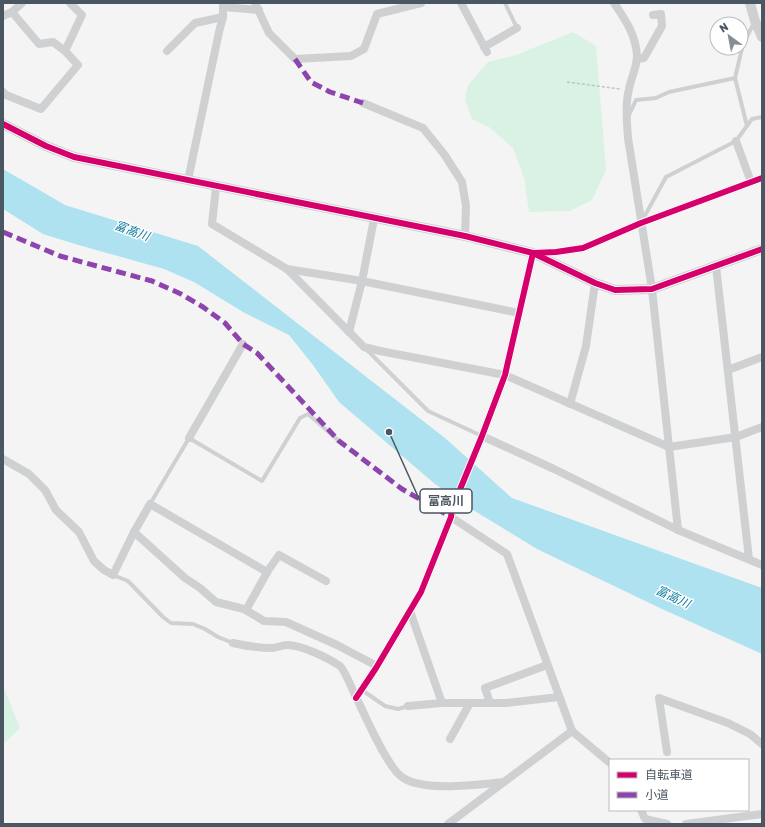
<svg xmlns="http://www.w3.org/2000/svg" width="765" height="827" font-family="Rubik,'Noto Sans JP',sans-serif">
<rect width="100%" height="100%" fill="#f4f4f4"/>
<g fill="#d9f2e3">
<polygon points="573,32 596,46 606,170 592,200 570,211 529,212 524,178 513,148 489,127 472,119 465,100 468,85 488,62 516,55"/>
<polygon points="3,686 20,728 3,744"/>
</g>
<polygon fill="#aee2f0" points="3,169 65,205 198,246 445,438 512,498 762,588 762,654 660,608 537,549 465,505 435,484 339,402 313,365 289,335 243,312 194,282 164,269 75,244 43,234 3,209"/>
<g fill="none" stroke-linecap="round" stroke-linejoin="round">
<polyline stroke="#bcc7c4" stroke-width="1.5" stroke-dasharray="3 2" stroke-linecap="butt" points="567,82 620,89"/>
<g stroke="#ced0d2" stroke-width="4">
<polyline points="505,3 517,28"/>
<polyline points="735,78 747,126"/>
<polyline points="628,117 636,100 656,98 669,92 735,78 743,44 754,23"/>
<polyline points="642,221 666,177 736,141 752,119 762,117"/>
<polyline points="366,349 428,411 482,436"/>
<polyline points="150,504 189,438 262,481 300,418 308,414 339,441"/>
<polyline points="113,575 128,581 163,617 171,623 193,624 205,629 218,637 233,643"/>
<polyline points="362,690 385,706 398,709 408,706"/>
</g>
<g stroke="#ced0d2" stroke-width="8">
<polyline points="255,3 269,33 295,59 351,56 364,49 377,14 421,3"/>
<polyline points="461,3 487,52"/>
<path d="M 614,3 C 625,19 636,35 637,56 C 637,67 631,78 629,89 C 625,105 627,122 628,138 L 652,289 L 678,530"/>
<polyline points="223,7 259,10"/>
<polyline points="12,12 39,44 53,42 65,51"/>
<polyline points="3,16 12,12 22,3"/>
<polyline points="484,47 517,28"/>
<polyline points="167,51 195,23 223,17"/>
<polyline points="637,59 644,58 662,26 661,14 653,15"/>
<polyline points="3,92 6,95 41,109 78,65 65,51 82,15 70,3"/>
<polyline points="363,103 423,128 444,154 462,182 466,206 465,236"/>
<polyline points="736,141 751,182"/>
<polyline points="188,180 219,32 223,17 223,3"/>
<polyline points="216,187 212,224 287,269 364,347 380,351 505,375 669,447 736,437 762,427"/>
<polyline points="716,266 749,559"/>
<polyline points="287,269 362,281 519,313"/>
<polyline points="349,332 362,281 374,219"/>
<polyline points="728,370 762,357"/>
<polyline points="570,404 586,346 595,283"/>
<polyline points="482,436 554,469 678,530 762,565"/>
<polyline points="189,438 243,344"/>
<polyline points="3,459 29,474 45,490 56,510 79,532 94,561 104,570 113,575 134,532 150,504 267,572"/>
<polyline points="451,517 507,554 572,731 610,763"/>
<polyline points="134,532 185,578 200,588 216,602 244,609 264,621 286,622 337,645 377,666"/>
<polyline points="246,610 269,569 279,555 326,581"/>
<polyline points="410,611 442,703"/>
<path d="M 233,643 C 246,646 258,648 272,648 C 277,648 282,645 287,645 C 302,645 328,658 340,666 C 345,670 354,694 358,701 C 366,718 388,768 402,777 C 422,792 479,785 504,782"/>
<polyline points="356,698 376,668 421,592 451,517 452,509 482,436 505,375 533,253 556,252 583,248 641,223 762,178"/>
<polyline points="490,703 485,688 547,665"/>
<polyline points="408,706 442,703 506,703 559,697"/>
<polyline points="450,739 470,703"/>
<polyline points="667,752 659,698 728,723 750,734 762,744"/>
<polyline points="641,810 645,819 667,824"/>
<polyline points="448,824 572,731"/>
<polyline points="686,824 762,814"/>
</g>
<g stroke="#ced0d2" stroke-width="10">
<polyline points="750,3 755,21 762,37"/>
<polyline points="3,124 46,146 74,157 465,236 533,253 595,283 615,290 652,289 762,249"/>
</g>
<g stroke="#8e44ad" stroke-width="5" stroke-dasharray="10 5" stroke-linecap="butt">
<polyline points="295,59 311,82 330,92 363,103"/>
<polyline points="3,232 60,256 152,281 181,294 203,307 225,323 243,344 257,353 339,441 402,489 451,517"/>
</g>
<defs>
<g id="cycleway">
<polyline points="3,124 46,146 74,157 465,236 533,253 595,283 615,290 652,289 762,249"/>
<polyline points="356,698 376,668 421,592 451,517 452,509 482,436 505,375 533,253 556,252 583,248 641,223 762,178"/>
</g>
</defs>
<use href="#cycleway" stroke="#fff" stroke-width="8"/>
<use href="#cycleway" stroke="#d6006c" stroke-width="6"/>
</g>
<g text-anchor="middle" dominant-baseline="central" stroke-width="3" stroke-linejoin="round" paint-order="stroke">
<g font-size="12" font-style="italic" fill="#0c7c9b" stroke="#fff">
<text transform="translate(132 231) rotate(20)">富高川</text>
<text transform="translate(673 597) rotate(25)">富高川</text>
</g>
</g>
<path fill="none" stroke="#4a5661" stroke-width="1.5" d="M389 432L420 501"/>
<circle fill="#4a5661" stroke="#fff" stroke-width="1.5" cx="389" cy="432" r="4"/>
<rect fill="#fff" stroke="#4a5661" stroke-width="1.5" x="420" y="489" width="52" height="24" rx="4"/>
<g font-size="12" text-anchor="middle" font-weight="bold" fill="#4a5661">
<text x="446" y="505">富高川</text>
</g>
<rect width="765" height="827" fill="none" stroke="#4a5661" stroke-width="8"/>
<rect x="609" y="759" width="140" height="52" fill="#ffffff" stroke="#b7bbc0"/>
<rect x="617" y="772" width="20" height="6" fill="#d6006c" stroke="#b7bbc0"/>
<text x="645" y="779" font-size="12" fill="#4a5661">自転車道</text>
<rect x="617" y="792" width="20" height="6" fill="#8e44ad" stroke="#b7bbc0"/>
<text x="645" y="799" font-size="12" fill="#4a5661">小道</text>
<g transform="translate(729 36) rotate(328)"><circle r="19" fill="#ffffff" stroke="#b7bbc0"/>
<path d="M0-3L7 15L0 10L-7 15Z" fill="#868d94"/>
<text y="-6" font-size="11" font-weight="bold" text-anchor="middle" fill="#4a5661">N</text>
</g>
</svg>
